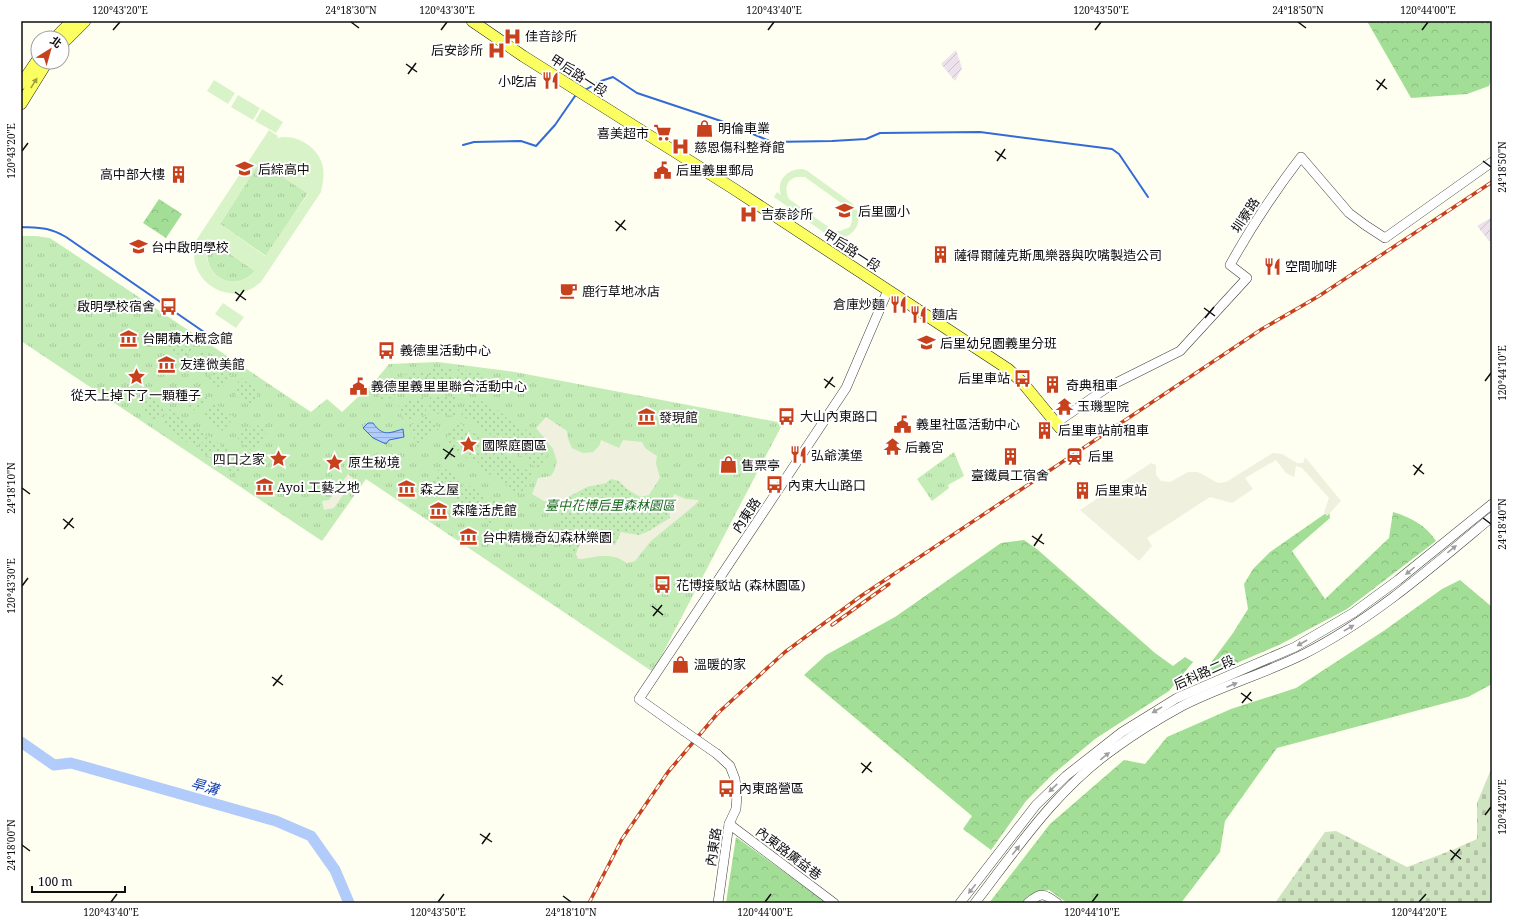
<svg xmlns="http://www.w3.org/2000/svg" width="1513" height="924" font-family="'Noto Serif','Noto Sans TC',serif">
<defs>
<pattern id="industrial-furrows" width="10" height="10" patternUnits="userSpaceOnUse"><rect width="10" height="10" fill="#ede2ec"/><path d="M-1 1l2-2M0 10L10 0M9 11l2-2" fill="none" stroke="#cac1c9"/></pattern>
<pattern id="grass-tufts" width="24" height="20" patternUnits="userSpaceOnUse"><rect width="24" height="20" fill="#c4ecb6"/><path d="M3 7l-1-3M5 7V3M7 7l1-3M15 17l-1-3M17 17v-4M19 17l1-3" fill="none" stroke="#a7c99b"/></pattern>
<pattern id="forest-crowns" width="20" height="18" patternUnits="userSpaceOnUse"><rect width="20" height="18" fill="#a2de95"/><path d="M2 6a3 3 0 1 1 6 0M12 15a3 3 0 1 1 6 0" fill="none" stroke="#8abd7f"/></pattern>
<pattern id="cemetery-stones" width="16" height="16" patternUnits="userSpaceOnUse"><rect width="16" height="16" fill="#cee3bf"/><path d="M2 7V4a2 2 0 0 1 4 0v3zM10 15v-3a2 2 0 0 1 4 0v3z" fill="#b0c2a3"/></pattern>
<pattern id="garden-dots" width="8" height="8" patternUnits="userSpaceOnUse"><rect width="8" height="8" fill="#c4ecb6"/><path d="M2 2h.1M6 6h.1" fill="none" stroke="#a7c99b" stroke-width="1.8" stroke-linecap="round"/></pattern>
<pattern id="water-rules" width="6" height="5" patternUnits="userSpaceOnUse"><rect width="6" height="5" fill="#b1cbfa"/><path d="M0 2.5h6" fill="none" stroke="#97add5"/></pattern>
</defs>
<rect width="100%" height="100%" fill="#fefff0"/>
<g fill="url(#industrial-furrows)">
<polygon points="956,50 962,68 955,81 941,64"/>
<polygon points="1492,217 1492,239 1489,241 1477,226"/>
</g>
<g fill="url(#grass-tufts)">
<polygon points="260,161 308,193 266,256 220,224"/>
<polygon points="21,236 35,236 50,238 311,412 327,399 342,412 376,380 389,364 438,362 515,372 783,423 653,672 366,479 322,541 21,341"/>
<path d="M 210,240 L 255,271 C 231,297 197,271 210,240 Z"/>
<polygon points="954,452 964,476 948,485 949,488 932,501 917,479"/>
</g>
<g fill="url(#forest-crowns)">
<polygon points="1367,21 1492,21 1492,76 1489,86 1467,94 1411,98"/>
<polygon points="159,199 182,214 166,238 143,223"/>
<path d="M 1329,511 L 1330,518 L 1292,551 L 1325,599 L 1389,538 L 1393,512 C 1410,517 1426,525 1436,541 L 1347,609 L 1279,645 L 1204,677 L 1204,672 L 1233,633 L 1248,609 L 1244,584 L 1253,569 L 1270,552 Z"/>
<polygon points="1024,540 1038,550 1155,653 1173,666 1185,657 1193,662 1169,691 1095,739 1051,776 1026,801 991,850 963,829 972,816 804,675 826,655 895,617 1001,543"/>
<polygon points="1460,580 1492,607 1492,684 1468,697 1277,748 1225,821 1220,852 1181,903 1067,903 1049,890 1038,892 1029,903 989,903 1050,824 1124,760 1145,764 1167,737 1231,709 1296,688 1385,630 1442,589"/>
<polygon points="736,837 827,903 726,903"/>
</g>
<polygon fill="url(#cemetery-stones)" points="1492,767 1492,903 1275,903 1325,832 1336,831 1407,867 1450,851 1477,839 1477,803"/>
<g fill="url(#garden-dots)">
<path d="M 127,326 C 143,327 145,342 130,349 L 124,345 L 119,339 L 120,332 Z"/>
<polygon points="177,333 194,345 185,359 167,347"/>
<polygon points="201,350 218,362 208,376 191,364"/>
<polygon points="220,363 233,372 221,390 208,380"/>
<polygon points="429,369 453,369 453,386 429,386 406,391 403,375 425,370 429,385"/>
<polygon points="458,369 483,374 480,391 455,387"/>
<polygon points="398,376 405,391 382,402 375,387"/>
<polygon points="241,378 260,392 250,406 231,392"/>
<polygon points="188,384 207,398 197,412 178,398"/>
<polygon points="150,395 167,408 157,422 140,410"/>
<polygon points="430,395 456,397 455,416 429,413"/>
<polygon points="423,397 427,414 403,421 398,404"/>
<polygon points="472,400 486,402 507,417 494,437 461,415"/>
<polygon points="213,402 234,417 223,431 203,417"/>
<polygon points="170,409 205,434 195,448 160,423"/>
<polygon points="428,414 439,429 418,444 407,428"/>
<polygon points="508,418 522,428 508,447 494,438"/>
<polygon points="458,422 489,444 475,464 444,442"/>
<polygon points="264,425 269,429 253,452 236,440 241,435 244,427"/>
<polygon points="523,428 538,438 524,458 509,448"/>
<polygon points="207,435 247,463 237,477 198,449"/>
<polygon points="538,439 552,449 538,469 524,459"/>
<polygon points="490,445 504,454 490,475 476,465"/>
<polygon points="505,455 534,475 520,495 506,486 517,468 505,485 491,475"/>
<polygon points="441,466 463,481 453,496 431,481"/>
<path d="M 611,479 L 619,481 L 627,489 L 640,497 L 649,495 L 669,508 L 670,518 L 647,533 L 639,535 L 621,532 L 615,545 L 589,534 L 576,554 L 578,559 C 560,549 559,521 559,502 L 587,487 L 606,483 Z"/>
<polygon points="465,483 486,497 476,512 455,497"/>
<polygon points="492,496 506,505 493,525 479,516"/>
</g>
<g fill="#d9f3c9" fill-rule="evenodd">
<polygon points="214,80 235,93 228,104 207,91"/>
<polygon points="238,95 260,108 253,120 231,107"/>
<polygon points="262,109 283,122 276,133 255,121"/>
<path d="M 269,130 L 278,136 L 277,138 C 296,133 319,147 323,167 C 324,176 323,183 321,192 L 261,282 C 258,284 255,287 251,289 C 229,301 201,287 195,263 C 193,255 195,247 197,239 ZM 260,162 L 308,194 L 265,256 L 220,224 ZM 209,240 L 210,240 L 255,271 C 232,297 197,271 209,240 Z"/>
<path d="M 802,169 L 806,170 L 853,204 C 864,218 858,233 842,238 L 851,245 L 847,249 L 774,197 L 777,192 L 781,195 C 776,181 787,169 802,169 ZM 796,177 L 805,177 L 848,208 C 853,214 853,220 850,227 L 840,231 L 834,231 L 789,199 C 785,190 785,181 796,177 Z"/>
<polygon points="223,303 244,317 236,328 215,314"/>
</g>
<g fill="#f0f0de">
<polygon points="546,417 567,431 568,439 572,448 583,453 593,452 599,446 601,440 619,448 623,440 642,442 645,448 657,456 656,463 660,478 649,495 640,497 627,489 619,481 611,479 606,483 587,487 559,502 544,501 532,494 538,478 551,476 554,471 557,462 553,449 536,428"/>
<polygon points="1273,453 1282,454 1297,463 1303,463 1305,457 1341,501 1327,516 1324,512 1329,498 1302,468 1296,466 1294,477 1286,473 1276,460 1245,478 1253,489 1232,503 1210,497 1147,538 1152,546 1139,561 1080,510 1151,463 1156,465 1156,475 1161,481 1170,482 1188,472 1198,472 1218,483 1226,482"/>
<polygon points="348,474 354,479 334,508 324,510 322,501 329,500"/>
<polygon points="674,494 686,499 699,500 695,505 651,541 635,561 627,563 618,558 609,556 600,556 582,559 578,559 576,554 578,548 586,534 589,534 615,545 621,532 639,535 647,532 670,518 669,508"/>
</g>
<path fill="url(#water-rules)" stroke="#336ad6" d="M 368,423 L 373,423 C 383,437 389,433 403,429 L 404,437 L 389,440 L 386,444 L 373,438 L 363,428 Z"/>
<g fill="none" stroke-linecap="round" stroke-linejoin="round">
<g stroke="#336ad6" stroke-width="2">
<polyline points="585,90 601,81 613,77 637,93 721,121 772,142 832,141 866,139 880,133 980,132 1112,149 1119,154 1148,197"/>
<polyline points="463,145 474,142 521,141 536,146 555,125 575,96 578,95"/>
<path d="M 21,227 C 41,228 48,227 66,237 L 220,343"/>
</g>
<polyline stroke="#b1cbfa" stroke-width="11" points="21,742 54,765 71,763 276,821 311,836 335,870 349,903"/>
<defs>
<g id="minor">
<path d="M 1056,423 L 1108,387 L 1180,351 L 1247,278 L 1230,265 C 1251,227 1275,191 1301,157 L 1349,213 L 1365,225 L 1385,238 L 1492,162"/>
<polyline points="684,731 639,699 846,388 888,290"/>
<polyline points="717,754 730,766 735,779 737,795 736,809 729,824 718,903"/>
<polyline points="729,824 834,903"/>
<polyline points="960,903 1036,805 1066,776 1122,732 1177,698 1295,647 1353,613 1398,580 1492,504"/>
<path d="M 975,903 C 1018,847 1058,787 1118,746 C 1137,732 1162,717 1182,706 C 1221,686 1264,674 1304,654 C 1373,619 1433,566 1492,517"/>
<path d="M 1028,903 C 1041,892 1044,893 1057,903"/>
</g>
<g id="major">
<polyline points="472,21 523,56 734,189 1008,369 1022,382 1060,428"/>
<polyline points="55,38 72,21"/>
<polyline points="62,44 85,21"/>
<polyline points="21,84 38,59"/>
<polyline points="21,104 47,62"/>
</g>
</defs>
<use href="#minor" stroke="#414141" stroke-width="10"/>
<use href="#major" stroke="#1f1f1f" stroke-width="12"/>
<use href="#minor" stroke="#fff" stroke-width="9"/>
<use href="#major" stroke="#fcff60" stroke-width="11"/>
<defs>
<g id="rail">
<polyline points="832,625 889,584"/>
<polyline points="589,903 622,839 668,772 718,713 785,652 861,596 1262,329 1319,296 1492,182"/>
</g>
</defs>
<use href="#rail" stroke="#c8411d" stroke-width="3.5"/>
<use href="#rail" stroke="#fff" stroke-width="2" stroke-dasharray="6" stroke-linecap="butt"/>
<defs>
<polyline id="minor-bridge" points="684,731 717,754"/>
</defs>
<use href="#minor-bridge" stroke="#414141" stroke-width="10" stroke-linecap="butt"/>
<use href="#minor-bridge" stroke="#fff" stroke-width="9"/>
</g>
<defs><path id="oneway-solid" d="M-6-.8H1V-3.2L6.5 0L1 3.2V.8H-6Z"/></defs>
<use fill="#9d9f3f" href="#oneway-solid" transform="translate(34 83) rotate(-58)"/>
<g fill="#9f9f9f">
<use href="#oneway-solid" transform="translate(1452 549) rotate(-39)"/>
<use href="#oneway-solid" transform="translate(1410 571) rotate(141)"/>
<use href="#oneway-solid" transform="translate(1349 628) rotate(-30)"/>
<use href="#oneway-solid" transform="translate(1302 643) rotate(150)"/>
<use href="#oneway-solid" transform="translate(1232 685) rotate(-23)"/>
<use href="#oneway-solid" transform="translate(1157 710) rotate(149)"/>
<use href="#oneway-solid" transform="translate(1105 756) rotate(-39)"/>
<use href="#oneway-solid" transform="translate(1053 788) rotate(136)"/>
<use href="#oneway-solid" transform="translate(1016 850) rotate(-52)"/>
<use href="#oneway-solid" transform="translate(972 889) rotate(128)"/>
</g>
<path fill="none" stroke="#0e0e0e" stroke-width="1.5" d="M 351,22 L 359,28M 1298,22 L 1306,28M 113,30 L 120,22M 441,30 L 447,22M 768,30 L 774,22M 1095,30 L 1101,22M 1422,30 L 1428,22M 406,64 L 417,72M 408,74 L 416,63M 1376,80 L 1387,89M 1377,90 L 1385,79M 22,151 L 28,143M 995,151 L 1006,159M 997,161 L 1005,149M 1483,161 L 1491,167M 615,221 L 626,230M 616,231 L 625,220M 235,292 L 246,300M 236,301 L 244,290M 1204,308 L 1215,316M 1205,318 L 1214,307M 824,379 L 835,387M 1485,381 L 1491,373M 825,388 L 833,377M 443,449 L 455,457M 445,459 L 453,448M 1413,465 L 1424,474M 1414,475 L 1422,464M 22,488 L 30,494M 1483,518 L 1491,524M 63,519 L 74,528M 64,529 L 73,518M 1032,536 L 1044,544M 1034,546 L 1042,534M 22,586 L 28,578M 652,606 L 663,615M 653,616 L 662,605M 272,677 L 283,685M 273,686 L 282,675M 1241,693 L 1252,701M 1242,703 L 1251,692M 861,763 L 872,772M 862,773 L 871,762M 1485,815 L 1491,807M 480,834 L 492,842M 482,844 L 490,833M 22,845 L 30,851M 1450,850 L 1461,859M 1451,860 L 1460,849M 563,896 L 571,902M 111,902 L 117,894M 438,902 L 444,894M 765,902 L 771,894M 1092,902 L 1098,894M 1419,902 L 1426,894"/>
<defs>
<symbol id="hospital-bare" viewBox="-9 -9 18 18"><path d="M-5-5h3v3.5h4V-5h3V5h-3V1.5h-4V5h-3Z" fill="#c8411d" stroke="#fff" stroke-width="2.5" paint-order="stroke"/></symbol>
<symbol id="restaurant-bare" viewBox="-9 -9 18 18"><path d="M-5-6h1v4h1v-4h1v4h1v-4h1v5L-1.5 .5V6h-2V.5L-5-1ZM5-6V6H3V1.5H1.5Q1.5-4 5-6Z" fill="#c8411d" stroke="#fff" stroke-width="2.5" paint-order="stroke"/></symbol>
<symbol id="shop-bare" viewBox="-9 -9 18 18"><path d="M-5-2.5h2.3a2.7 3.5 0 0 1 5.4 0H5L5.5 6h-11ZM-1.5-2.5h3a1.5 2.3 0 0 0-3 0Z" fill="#c8411d" stroke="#fff" stroke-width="2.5" paint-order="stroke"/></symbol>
<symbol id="supermarket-bare" viewBox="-9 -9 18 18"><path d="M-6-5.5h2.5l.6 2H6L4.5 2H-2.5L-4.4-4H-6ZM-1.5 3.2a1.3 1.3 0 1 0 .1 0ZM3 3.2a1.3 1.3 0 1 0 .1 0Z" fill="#c8411d" stroke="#fff" stroke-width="2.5" paint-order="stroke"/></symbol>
<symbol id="school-bare" viewBox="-9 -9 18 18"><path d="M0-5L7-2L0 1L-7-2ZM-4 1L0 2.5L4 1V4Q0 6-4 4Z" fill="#c8411d" stroke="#fff" stroke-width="2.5" paint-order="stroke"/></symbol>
<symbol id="civic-bare" viewBox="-9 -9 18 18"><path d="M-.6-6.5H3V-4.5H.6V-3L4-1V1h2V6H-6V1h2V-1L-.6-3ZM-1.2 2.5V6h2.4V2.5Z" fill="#c8411d" stroke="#fff" stroke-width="2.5" paint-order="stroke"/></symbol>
<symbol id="building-bare" viewBox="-9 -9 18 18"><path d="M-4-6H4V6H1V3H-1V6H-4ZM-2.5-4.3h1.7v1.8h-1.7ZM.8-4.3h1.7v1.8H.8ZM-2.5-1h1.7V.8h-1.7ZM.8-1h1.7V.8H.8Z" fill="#c8411d" stroke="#fff" stroke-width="2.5" paint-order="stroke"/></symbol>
<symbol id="cafe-bare" viewBox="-9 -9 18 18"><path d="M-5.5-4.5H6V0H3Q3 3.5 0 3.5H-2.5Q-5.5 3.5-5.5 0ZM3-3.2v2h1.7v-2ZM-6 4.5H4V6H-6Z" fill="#c8411d" stroke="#fff" stroke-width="2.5" paint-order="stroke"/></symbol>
<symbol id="bus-bare" viewBox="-9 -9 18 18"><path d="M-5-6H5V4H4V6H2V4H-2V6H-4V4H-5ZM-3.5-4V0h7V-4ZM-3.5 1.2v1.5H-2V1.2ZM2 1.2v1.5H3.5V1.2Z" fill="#c8411d" stroke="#fff" stroke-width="2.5" paint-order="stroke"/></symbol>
<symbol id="museum-bare" viewBox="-9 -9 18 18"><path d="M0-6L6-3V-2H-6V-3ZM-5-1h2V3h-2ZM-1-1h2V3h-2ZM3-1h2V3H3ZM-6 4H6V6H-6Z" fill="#c8411d" stroke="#fff" stroke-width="2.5" paint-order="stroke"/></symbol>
<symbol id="sight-bare" viewBox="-9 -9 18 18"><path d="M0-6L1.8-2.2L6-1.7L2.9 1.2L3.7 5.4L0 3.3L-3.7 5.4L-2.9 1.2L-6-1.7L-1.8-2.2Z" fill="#c8411d" stroke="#fff" stroke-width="2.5" paint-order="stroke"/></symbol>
<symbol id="temple-bare" viewBox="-9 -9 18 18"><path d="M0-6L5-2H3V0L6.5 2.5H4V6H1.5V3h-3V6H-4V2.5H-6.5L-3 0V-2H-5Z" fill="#c8411d" stroke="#fff" stroke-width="2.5" paint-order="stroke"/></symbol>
<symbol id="station-bare" viewBox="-9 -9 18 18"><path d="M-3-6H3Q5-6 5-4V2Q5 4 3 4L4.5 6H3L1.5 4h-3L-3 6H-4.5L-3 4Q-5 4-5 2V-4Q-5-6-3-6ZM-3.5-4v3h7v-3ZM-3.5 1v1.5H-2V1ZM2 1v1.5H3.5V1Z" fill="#c8411d" stroke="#fff" stroke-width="2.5" paint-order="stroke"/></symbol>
</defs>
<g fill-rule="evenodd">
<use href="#hospital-bare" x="500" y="24" width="25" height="25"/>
<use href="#hospital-bare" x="484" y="38" width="25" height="25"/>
<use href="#restaurant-bare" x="538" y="68" width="25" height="25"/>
<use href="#shop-bare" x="692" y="116" width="25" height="25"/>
<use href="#supermarket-bare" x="650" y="120" width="25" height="25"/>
<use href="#hospital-bare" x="668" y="134" width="25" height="25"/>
<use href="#school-bare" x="232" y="156" width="25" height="25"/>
<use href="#civic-bare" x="650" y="158" width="25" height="25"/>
<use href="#building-bare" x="166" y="162" width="25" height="25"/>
<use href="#school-bare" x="832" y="198" width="25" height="25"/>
<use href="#hospital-bare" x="736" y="202" width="25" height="25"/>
<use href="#school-bare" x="126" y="234" width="25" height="25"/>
<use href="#building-bare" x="928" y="242" width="25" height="25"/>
<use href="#restaurant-bare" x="1260" y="254" width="25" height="25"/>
<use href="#cafe-bare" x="556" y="278" width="25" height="25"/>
<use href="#restaurant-bare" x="886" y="292" width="25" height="25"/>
<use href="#bus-bare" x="156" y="294" width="25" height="25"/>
<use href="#restaurant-bare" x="906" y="302" width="25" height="25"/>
<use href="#museum-bare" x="116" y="326" width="25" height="25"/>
<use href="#school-bare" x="914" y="330" width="25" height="25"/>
<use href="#bus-bare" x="374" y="338" width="25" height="25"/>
<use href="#museum-bare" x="154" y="352" width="25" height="25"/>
<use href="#sight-bare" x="124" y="364" width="25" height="25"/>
<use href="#bus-bare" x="1010" y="366" width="25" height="25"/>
<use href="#building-bare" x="1040" y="372" width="25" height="25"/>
<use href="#civic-bare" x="346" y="374" width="25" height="25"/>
<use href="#temple-bare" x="1052" y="394" width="25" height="25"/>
<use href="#bus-bare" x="774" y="404" width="25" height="25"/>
<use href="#museum-bare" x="634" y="404" width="25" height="25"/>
<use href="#civic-bare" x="890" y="412" width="25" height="25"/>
<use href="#building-bare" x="1032" y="418" width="25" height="25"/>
<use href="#sight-bare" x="456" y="432" width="25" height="25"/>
<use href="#temple-bare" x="880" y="434" width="25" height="25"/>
<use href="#restaurant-bare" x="786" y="442" width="25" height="25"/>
<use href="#building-bare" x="998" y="444" width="25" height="25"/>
<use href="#station-bare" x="1062" y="444" width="25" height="25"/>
<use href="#sight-bare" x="266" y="446" width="25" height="25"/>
<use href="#sight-bare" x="322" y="450" width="25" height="25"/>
<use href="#shop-bare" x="716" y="452" width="25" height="25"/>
<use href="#bus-bare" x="762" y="472" width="25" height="25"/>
<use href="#museum-bare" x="252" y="474" width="25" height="25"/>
<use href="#museum-bare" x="394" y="476" width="25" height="25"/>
<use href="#building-bare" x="1070" y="478" width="25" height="25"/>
<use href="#museum-bare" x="426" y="498" width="25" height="25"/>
<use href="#museum-bare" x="456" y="524" width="25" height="25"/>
<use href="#bus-bare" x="650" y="572" width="25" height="25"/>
<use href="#shop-bare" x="668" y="652" width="25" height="25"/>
<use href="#bus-bare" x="714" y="776" width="25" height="25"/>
</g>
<g text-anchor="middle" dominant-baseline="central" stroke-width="4" stroke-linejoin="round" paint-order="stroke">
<g font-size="13" fill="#0e0e0e" stroke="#fff" text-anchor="start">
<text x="525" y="36">佳音診所</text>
<text x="483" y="50" text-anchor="end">后安診所</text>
<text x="537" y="81" text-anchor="end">小吃店</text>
<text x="718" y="128">明倫車業</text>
<text x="649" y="133" text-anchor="end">喜美超市</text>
<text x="694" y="147">慈恩傷科整脊館</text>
<text x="258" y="169">后綜高中</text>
<text x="676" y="170">后里義里郵局</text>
<text x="165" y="174" text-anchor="end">高中部大樓</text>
<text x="858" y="211">后里國小</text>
<text x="761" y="214">吉泰診所</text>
<text x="151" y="247">台中啟明學校</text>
<text x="954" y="255">薩得爾薩克斯風樂器與吹嘴製造公司</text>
<text x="1285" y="266">空間咖啡</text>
<text x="582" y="291">鹿行草地冰店</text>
<text x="885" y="304" text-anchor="end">倉庫炒麵</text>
<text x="155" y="306" text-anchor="end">啟明學校宿舍</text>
<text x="932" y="314">麵店</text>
<text x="142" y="338">台開積木概念館</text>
<text x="940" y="343">后里幼兒園義里分班</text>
<text x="400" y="350">義德里活動中心</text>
<text x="180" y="364">友達微美館</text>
<text x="1010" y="378" text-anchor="end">后里車站</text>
<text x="1066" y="385">奇典租車</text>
<text x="371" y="386">義德里義里里聯合活動中心</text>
<text x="136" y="395" text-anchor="middle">從天上掉下了一顆種子</text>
<text x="1077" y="406">玉璣聖院</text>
<text x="800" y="416">大山內東路口</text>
<text x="659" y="417">發現館</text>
<text x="916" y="424">義里社區活動中心</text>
<text x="1058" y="430">后里車站前租車</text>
<text x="482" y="445">國際庭園區</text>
<text x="905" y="447">后義宮</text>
<text x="811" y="455">弘爺漢堡</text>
<text x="1088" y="456">后里</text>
<text x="265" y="459" text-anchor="end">四口之家</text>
<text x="348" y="462">原生秘境</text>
<text x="741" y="465">售票亭</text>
<text x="1010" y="475" text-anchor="middle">臺鐵員工宿舍</text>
<text x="788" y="485">內東大山路口</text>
<text x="277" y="487">Ayoi 工藝之地</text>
<text x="420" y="489">森之屋</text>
<text x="1095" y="490">后里東站</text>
<text x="452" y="510">森隆活虎館</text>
<text x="482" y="537">台中精機奇幻森林樂園</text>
<text x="676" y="585">花博接駁站 (森林園區)</text>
<text x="694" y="664">溫暖的家</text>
<text x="739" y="788">內東路營區</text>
</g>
<g font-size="13" fill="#0e0e0e" stroke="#fff">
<text transform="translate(579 75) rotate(33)">甲后路一段</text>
<text transform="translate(1245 215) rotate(-57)">圳寮路</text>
<text transform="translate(852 250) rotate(33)">甲后路一段</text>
<text transform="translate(746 515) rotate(-56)">內東路</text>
<text transform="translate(1204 672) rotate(-24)">后科路二段</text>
<text transform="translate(713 847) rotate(-81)">內東路</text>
<text transform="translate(789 853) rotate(37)">內東路廣益巷</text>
</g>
<g font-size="13" font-style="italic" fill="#1a6b1e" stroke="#fff">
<text x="610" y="505">臺中花博后里森林園區</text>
</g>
<g font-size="14" font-style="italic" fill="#0f3da9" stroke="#fff">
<text transform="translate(205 786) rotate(16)">旱溝</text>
</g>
</g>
<rect width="1513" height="924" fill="none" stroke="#ffffff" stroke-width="44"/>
<g transform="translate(50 50) rotate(37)"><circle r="19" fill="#ffffff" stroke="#9f9f9f"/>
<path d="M0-3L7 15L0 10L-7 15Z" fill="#c8411d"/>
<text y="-6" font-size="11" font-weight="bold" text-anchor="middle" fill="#0e0e0e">北</text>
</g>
<path d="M32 886v6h93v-6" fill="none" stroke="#0e0e0e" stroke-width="2"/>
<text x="38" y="886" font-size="12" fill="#0e0e0e" stroke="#ffffff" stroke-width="3" paint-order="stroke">100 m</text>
<rect x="22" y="22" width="1469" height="880" fill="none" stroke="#0e0e0e" stroke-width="1.5"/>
<g font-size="10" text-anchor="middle" fill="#0e0e0e">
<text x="120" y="14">120°43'20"E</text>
<text x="351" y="14">24°18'30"N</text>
<text x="447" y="14">120°43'30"E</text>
<text x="774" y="14">120°43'40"E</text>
<text x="1101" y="14">120°43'50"E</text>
<text x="1298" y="14">24°18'50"N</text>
<text x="1428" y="14">120°44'00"E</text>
<text transform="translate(11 151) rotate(-90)" y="4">120°43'20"E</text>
<text transform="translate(1502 167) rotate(-90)" y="4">24°18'50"N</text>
<text transform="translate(1502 373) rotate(-90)" y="4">120°44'10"E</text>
<text transform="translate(11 488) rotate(-90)" y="4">24°18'10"N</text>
<text transform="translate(1502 524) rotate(-90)" y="4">24°18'40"N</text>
<text transform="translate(11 586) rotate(-90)" y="4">120°43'30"E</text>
<text transform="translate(1502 807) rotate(-90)" y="4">120°44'20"E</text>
<text transform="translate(11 845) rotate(-90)" y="4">24°18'00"N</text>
<text x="111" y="916">120°43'40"E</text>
<text x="438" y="916">120°43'50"E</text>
<text x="571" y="916">24°18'10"N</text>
<text x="765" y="916">120°44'00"E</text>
<text x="1092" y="916">120°44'10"E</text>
<text x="1419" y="916">120°44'20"E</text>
</g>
</svg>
